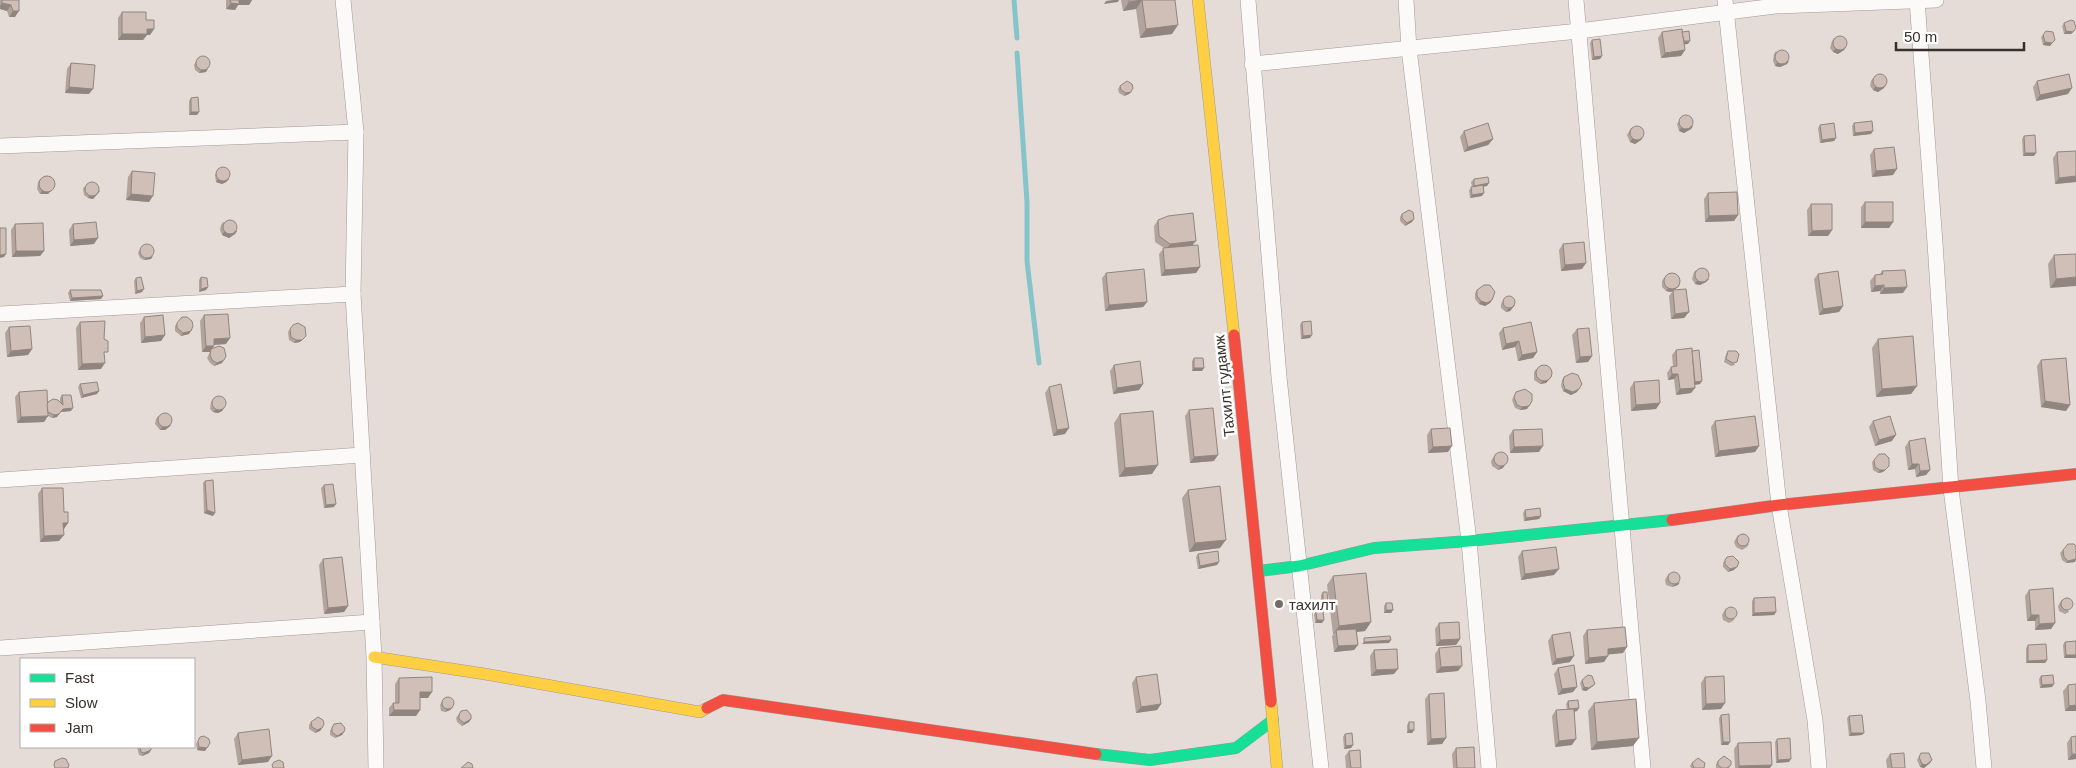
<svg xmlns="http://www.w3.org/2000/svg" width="2076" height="768" font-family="Arial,sans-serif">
<rect width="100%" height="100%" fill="#e5dcd8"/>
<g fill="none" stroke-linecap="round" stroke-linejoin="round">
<g stroke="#85c4ca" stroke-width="5">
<polyline points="1014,0 1017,38"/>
<polyline points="1017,53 1027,202 1027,261 1039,363"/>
</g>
<defs>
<g id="street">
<polyline points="343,0 356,132 353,294 374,657 376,768"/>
<polyline points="1248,0 1279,377 1321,768"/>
<polyline points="1406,0 1409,49 1469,541 1489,768"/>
<polyline points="1576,0 1643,768"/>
<polyline points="1725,0 1779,505 1815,720 1819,768"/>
<polyline points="1917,0 1935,243 1951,489 1978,701 1984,768"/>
<polyline points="1252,64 1579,31 1775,6 1936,0"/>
<polyline points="0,146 356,132"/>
<polyline points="0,314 353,294"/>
<polyline points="0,480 362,455"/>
<polyline points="0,648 372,622"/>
</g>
<g id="fast">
<polyline points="1259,571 1299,566 1374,548 1469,541 1672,520"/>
<polyline points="1096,754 1150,760 1236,748 1273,720"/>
</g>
<g id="slow">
<polyline points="1198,0 1234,335"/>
<polyline points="374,657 485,674 700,712 707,708"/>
<polyline points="1271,702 1277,768"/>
</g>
<g id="jam">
<polyline points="1234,335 1271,702"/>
<polyline points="1672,520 1779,505 2076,474"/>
<polyline points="707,708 723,700 1096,754"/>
</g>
</defs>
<use href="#street" stroke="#a09995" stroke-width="16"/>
<use href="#fast" stroke="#a09995" stroke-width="12"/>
<use href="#slow" stroke="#a09995" stroke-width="12"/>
<use href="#jam" stroke="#a09995" stroke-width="12"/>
<use href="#street" stroke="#fbfaf9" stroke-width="15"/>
<use href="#fast" stroke="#16e098" stroke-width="11"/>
<use href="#slow" stroke="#ffcf43" stroke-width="11"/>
<use href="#jam" stroke="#f24e42" stroke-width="11"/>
</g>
<g fill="#b2a49d">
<polygon points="0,0 19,0 15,17 9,17 7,11 0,9"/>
<polygon points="226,0 252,0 249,5 238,5 235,10 226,9"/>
<polygon points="1121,0 1175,0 1172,34 1140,38 1136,9 1123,11"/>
<polygon points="122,12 146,20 154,29 150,35 147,35 143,40 118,40 118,18"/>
<polygon points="2064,23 2074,31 2071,34 2064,34 2062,26"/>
<polygon points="1662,32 1682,32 1688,44 1684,44 1685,50 1681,56 1661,58 1658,38"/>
<polygon points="2043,35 2055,40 2050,46 2043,45 2041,37"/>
<polygon points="1834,38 1846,47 1844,50 1838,54 1833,52 1830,48 1832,41"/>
<polygon points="1592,40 1602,56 1600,59 1592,60 1590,43"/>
<polygon points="1776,51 1787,64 1780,67 1775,66 1773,61 1774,54"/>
<polygon points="198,58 206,72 199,73 195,70 194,65"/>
<polygon points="71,63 89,94 65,93 67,69"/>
<polygon points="1873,78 1884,88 1878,92 1873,90 1870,86 1871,81"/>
<polygon points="2037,81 2068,94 2036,101 2033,87"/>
<polygon points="1120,86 1131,92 1129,94 1124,96 1119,93 1118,89"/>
<polygon points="191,98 199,112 197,115 189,115 189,101"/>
<polygon points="1683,115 1693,126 1691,129 1684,133 1679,131 1677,124"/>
<polygon points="1854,123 1871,134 1853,136 1852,126"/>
<polygon points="1820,125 1836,138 1834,141 1820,143 1818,128"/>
<polygon points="1631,128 1643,137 1641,140 1635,144 1630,142 1627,135"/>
<polygon points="1464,131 1493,139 1488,145 1464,152 1460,137"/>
<polygon points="2024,136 2034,156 2023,156 2022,139"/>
<polygon points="1874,149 1893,175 1872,177 1870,155"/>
<polygon points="2076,151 2076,182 2055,184 2053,158 2057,152"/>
<polygon points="219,168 229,179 226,182 222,184 216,182 215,175"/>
<polygon points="132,171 149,202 126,200 128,177"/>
<polygon points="40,179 54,187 48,194 40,194 37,189 38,182"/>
<polygon points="1474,179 1487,186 1483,187 1482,196 1470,198 1469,190 1472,187 1471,182"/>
<polygon points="86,186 100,191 93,199 88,198 84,195 83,188"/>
<polygon points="1708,193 1738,215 1734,221 1705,222 1704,199"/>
<polygon points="1865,202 1893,222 1889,228 1861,228 1861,207"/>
<polygon points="1811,204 1832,230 1828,236 1808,236 1807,210"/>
<polygon points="1402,214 1414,219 1412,222 1405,226 1400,221 1400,217"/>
<polygon points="1158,220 1192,246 1200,267 1196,273 1161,276 1159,254 1164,248 1155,242 1154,226"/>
<polygon points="223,222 237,231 235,234 229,238 222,235 220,230 221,225"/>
<polygon points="15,224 44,251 40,256 12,257 11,230"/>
<polygon points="73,224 94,244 70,246 69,230"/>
<polygon points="1563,244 1582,269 1561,271 1559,250"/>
<polygon points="142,246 151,259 144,260 140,258 138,253"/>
<polygon points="2076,254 2050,288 2048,264 2054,255"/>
<polygon points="1696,270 1709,279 1706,282 1700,285 1695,284 1692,279 1694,272"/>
<polygon points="1882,271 1903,293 1880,294 1880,291 1871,292 1870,281 1875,275 1880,274"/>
<polygon points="1106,273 1147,302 1143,307 1105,311 1102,278"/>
<polygon points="1818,274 1843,306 1839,312 1819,315 1814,279"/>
<polygon points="201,277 208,287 206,290 199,292 199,280"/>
<polygon points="136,278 142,292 135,294 134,281"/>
<polygon points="1664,278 1678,287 1674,290 1689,312 1684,318 1671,319 1669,296 1672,292 1666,291 1662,287 1662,281"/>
<polygon points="70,290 103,296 101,299 70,301 68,293"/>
<polygon points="1477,290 1492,300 1490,303 1485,306 1479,304 1475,299 1475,293"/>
<polygon points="1505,297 1515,305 1510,311 1506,312 1501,308 1501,304"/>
<polygon points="204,315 226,344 214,345 211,349 222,363 214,366 210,363 207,358 210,352 202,352 200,321"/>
<polygon points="144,317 165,335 161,341 141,343 140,323"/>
<polygon points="80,322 104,339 101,369 78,370 76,328"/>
<polygon points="1302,322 1310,338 1301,339 1300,325"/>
<polygon points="177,323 189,334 181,336 175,331 175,326"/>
<polygon points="293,325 304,338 300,342 294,343 289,340 288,332"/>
<polygon points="9,327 32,349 28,355 7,357 5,333"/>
<polygon points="1503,328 1537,352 1533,358 1518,361 1515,347 1502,350 1499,333"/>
<polygon points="1577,329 1592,356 1588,362 1576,363 1572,335"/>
<polygon points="1878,339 1917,386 1911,394 1876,397 1872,348"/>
<polygon points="1676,350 1700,384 1695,385 1695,388 1691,393 1676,395 1674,379 1668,380 1667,373 1671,367 1673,367 1672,355"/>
<polygon points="1728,351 1735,365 1731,366 1724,362 1726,354"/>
<polygon points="1194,358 1202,371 1192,371 1192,361"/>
<polygon points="2041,360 2066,411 2041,407 2037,366"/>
<polygon points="1114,365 1143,384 1139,390 1113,394 1110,371"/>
<polygon points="1536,369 1552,376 1546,383 1540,384 1534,380 1534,372"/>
<polygon points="1564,377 1577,392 1571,395 1563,391 1561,386 1562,380"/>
<polygon points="1634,382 1660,403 1656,409 1631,411 1630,388"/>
<polygon points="80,384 99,391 97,394 81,398 78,387"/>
<polygon points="1049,387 1065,434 1053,436 1045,393"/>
<polygon points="19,392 47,404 60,402 60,398 62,395 71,411 61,412 57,417 52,418 48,416 44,422 17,423 15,397"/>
<polygon points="1516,392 1532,401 1527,409 1520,410 1515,408 1512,400"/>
<polygon points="213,399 224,408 222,411 218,413 213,412 210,409 211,402"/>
<polygon points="1189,410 1214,461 1190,463 1185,416"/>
<polygon points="1120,414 1152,474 1119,477 1114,423"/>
<polygon points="158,416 171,425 169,427 165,430 160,430 155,424 156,419"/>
<polygon points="1715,421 1759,446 1755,452 1715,457 1711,427"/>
<polygon points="1873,421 1892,441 1875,446 1869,427"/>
<polygon points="1431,429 1448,452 1428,453 1427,435"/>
<polygon points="1513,430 1539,452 1510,453 1509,436"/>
<polygon points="1909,441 1930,470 1926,475 1916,477 1915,469 1908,470 1905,447"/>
<polygon points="1496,453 1503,468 1498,470 1492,466 1491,461"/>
<polygon points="1874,460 1889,466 1883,472 1878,473 1873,470 1872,462"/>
<polygon points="205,481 213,516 204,513 203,483"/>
<polygon points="324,485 334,507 324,508 321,488"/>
<polygon points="42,488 64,512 68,523 63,529 59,541 40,542 38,494"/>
<polygon points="1188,490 1220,548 1189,552 1182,498"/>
<polygon points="1525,510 1541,516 1539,519 1524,521 1523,513"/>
<polygon points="1738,535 1749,544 1747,547 1742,550 1736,547 1734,542"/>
<polygon points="2063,550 2075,562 2066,563 2062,560 2060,553"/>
<polygon points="1522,551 1554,575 1521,580 1518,557"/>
<polygon points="1198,554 1217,565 1198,569 1196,557"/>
<polygon points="1727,557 1734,570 1728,572 1723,567 1723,563"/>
<polygon points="323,559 348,606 344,612 324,614 319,565"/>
<polygon points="1669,573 1678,585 1672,587 1666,585 1665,580"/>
<polygon points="1333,576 1371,622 1365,631 1357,632 1358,645 1354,650 1334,652 1332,636 1334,634 1333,634 1327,585"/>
<polygon points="2029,590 2055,623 2051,629 2035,630 2035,621 2027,621 2025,596"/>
<polygon points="1323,592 1328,604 1326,607 1321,607 1321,595"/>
<polygon points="1754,598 1776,612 1774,615 1752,616 1752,601"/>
<polygon points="2062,599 2069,612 2065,614 2059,611 2058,606"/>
<polygon points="1386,603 1393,610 1391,613 1384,613 1384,606"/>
<polygon points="1726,608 1735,618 1733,621 1729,623 1723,620 1722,615"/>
<polygon points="1316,612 1324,620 1322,623 1315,623 1314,614"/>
<polygon points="1439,623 1460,639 1456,645 1436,646 1435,629"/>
<polygon points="1587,630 1623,653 1608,654 1604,662 1585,664 1583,636"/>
<polygon points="1552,635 1570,662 1552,665 1548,641"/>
<polygon points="2076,641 2076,658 2064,658 2063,645 2065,642"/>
<polygon points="2028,645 2047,660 2045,663 2026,663 2026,648"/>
<polygon points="1439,648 1458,671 1436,673 1435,654"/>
<polygon points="1374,650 1394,674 1371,676 1370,656"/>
<polygon points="1558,668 1573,692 1558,695 1554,674"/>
<polygon points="2041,676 2052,687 2040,688 2039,679"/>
<polygon points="1136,677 1161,704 1157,710 1136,713 1132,683"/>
<polygon points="1705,677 1721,709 1702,710 1701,683"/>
<polygon points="399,678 428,698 420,698 420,710 416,716 389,716 389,708 393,703 395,703 395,684"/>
<polygon points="1582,680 1593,686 1586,691 1582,690 1580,683"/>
<polygon points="2076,684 2076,711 2065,711 2063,691 2068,685"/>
<polygon points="1429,694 1446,738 1442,744 1427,745 1425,699"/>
<polygon points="444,698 453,707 450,710 445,712 441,711 440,705"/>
<polygon points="1568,701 1579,708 1577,711 1574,712 1572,745 1555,747 1552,716 1556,710 1567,710 1566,704"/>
<polygon points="1594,703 1633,746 1591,750 1588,711"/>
<polygon points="461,711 471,719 469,722 462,726 457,722 456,718"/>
<polygon points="1721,715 1730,742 1728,745 1721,745 1719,718"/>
<polygon points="1849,716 1862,735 1849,736 1847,718"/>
<polygon points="311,722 322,728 320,731 315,733 309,729 309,725"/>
<polygon points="1409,722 1414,730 1412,733 1407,733 1407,725"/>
<polygon points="334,724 344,732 342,735 335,738 330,735 330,731"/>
<polygon points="238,733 268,762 238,765 234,739"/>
<polygon points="1345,734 1353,745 1351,748 1344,749 1343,737"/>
<polygon points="2076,736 2076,759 2068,760 2067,743 2071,737"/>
<polygon points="200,737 205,751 197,750 196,744"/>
<polygon points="1777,739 1789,762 1776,763 1775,742"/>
<polygon points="1738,743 1770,768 1735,768 1734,749"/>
<polygon points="137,747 151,747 151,750 149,753 142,756 139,755"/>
<polygon points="1456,748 1475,768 1453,768 1452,754"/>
<polygon points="1349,751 1361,768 1346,768 1345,756"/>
<polygon points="1921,753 1932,760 1930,763 1924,768 1920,767 1917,760"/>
<polygon points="1890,754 1905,768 1887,768 1886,760"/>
<polygon points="1718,761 1731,765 1729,768 1716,768 1716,764"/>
<polygon points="1692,763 1704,768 1691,768 1690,766"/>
</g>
<g fill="#91867f">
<polygon points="238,0 252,0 249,5 238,5 235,10 226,9 231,3"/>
<polygon points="1113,0 1119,0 1118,2 1104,4 1106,1"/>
<polygon points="1142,0 1136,9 1123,11 1129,2"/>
<polygon points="2,3 11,5 7,11 0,9 0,6"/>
<polygon points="13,11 19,11 15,17 9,17"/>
<polygon points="1178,25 1172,34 1140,38 1146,29"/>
<polygon points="147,29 154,29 150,35 147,35 143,40 118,40 122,34"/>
<polygon points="2066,31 2073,32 2071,34 2064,34"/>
<polygon points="1690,41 1688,44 1680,45 1682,42"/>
<polygon points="2045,42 2052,43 2050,46 2043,45"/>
<polygon points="1846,47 1844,50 1838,54 1833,52 1835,49"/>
<polygon points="1685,50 1681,56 1661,58 1665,53"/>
<polygon points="1602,56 1600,59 1592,60 1594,57"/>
<polygon points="1789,61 1787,64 1780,67 1775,66 1777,63"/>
<polygon points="208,69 206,72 199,73 201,70"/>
<polygon points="1886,85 1884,88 1878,92 1873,90 1875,87"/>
<polygon points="69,87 93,89 89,94 65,93"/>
<polygon points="2072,88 2068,94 2036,101 2040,95"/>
<polygon points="1131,92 1129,94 1124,96 1126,93"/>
<polygon points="191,112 199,112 197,115 189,115"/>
<polygon points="1693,126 1691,129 1684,133 1679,131 1681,128"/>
<polygon points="1873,131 1871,134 1853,136 1855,133"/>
<polygon points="1643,137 1641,140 1635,144 1630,142 1632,139"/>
<polygon points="1836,138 1834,141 1820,143 1822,140"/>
<polygon points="1493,139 1488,145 1464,152 1468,147"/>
<polygon points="2025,153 2036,153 2034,156 2023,156"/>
<polygon points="1897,169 1893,175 1872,177 1876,171"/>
<polygon points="2076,176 2076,182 2055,184 2059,178"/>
<polygon points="218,179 229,179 226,182 222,184 216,182"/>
<polygon points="1489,183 1487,186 1472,188 1474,186"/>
<polygon points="54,187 48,194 40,194 42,191"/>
<polygon points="100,191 93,199 88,198 90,195"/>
<polygon points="1484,193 1482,196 1470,198 1472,195"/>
<polygon points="131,194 153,196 149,202 126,200"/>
<polygon points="1738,215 1734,221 1705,222 1709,216"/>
<polygon points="1414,219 1412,222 1405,226 1407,223"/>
<polygon points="1865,222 1893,222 1889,228 1861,228"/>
<polygon points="1832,230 1828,236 1808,236 1812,231"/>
<polygon points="237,231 235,234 229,238 222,235 224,232"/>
<polygon points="98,238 94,244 70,246 74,240"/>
<polygon points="1196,241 1191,247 1166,250 1170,244"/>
<polygon points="16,251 44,251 40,256 12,257"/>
<polygon points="6,254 4,257 0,258 0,255"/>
<polygon points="153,256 151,259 144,260 146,258"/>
<polygon points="1586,263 1582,269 1561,271 1565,265"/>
<polygon points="1200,267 1196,273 1161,276 1165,270"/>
<polygon points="2076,277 2076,286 2050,288 2056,279"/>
<polygon points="1709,279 1706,282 1700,285 1695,284 1697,281"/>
<polygon points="1680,285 1678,287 1671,292 1666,291 1668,288"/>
<polygon points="1884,285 1880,291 1871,292 1875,286"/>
<polygon points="208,287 206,290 199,292 201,289"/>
<polygon points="1907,287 1903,293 1880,294 1884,288"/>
<polygon points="144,289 142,292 135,294 137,291"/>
<polygon points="103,296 101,299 70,301 72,298"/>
<polygon points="1492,300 1490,303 1485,306 1479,304 1481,301"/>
<polygon points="1147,302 1143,307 1105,311 1109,305"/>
<polygon points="1515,305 1510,311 1506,312 1508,309"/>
<polygon points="1843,306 1839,312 1819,315 1823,309"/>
<polygon points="1689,312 1684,318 1671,319 1675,314"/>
<polygon points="191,331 189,334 181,336 183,333"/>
<polygon points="165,335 161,341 141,343 145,337"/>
<polygon points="1312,335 1310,338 1301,339 1303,336"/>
<polygon points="306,336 300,342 294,343 296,340"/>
<polygon points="230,338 226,344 210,345 214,339"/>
<polygon points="1519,341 1515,347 1502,350 1506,344"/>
<polygon points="206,346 214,346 210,352 202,352"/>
<polygon points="32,349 28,355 7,357 11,351"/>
<polygon points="1537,352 1533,358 1518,361 1522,355"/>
<polygon points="1592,356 1588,362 1576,363 1580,357"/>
<polygon points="224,360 222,363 214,366 217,363"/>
<polygon points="105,363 101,369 78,370 82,364"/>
<polygon points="1194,368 1204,368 1202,371 1192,371"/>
<polygon points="1672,374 1678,374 1674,379 1668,380"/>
<polygon points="1552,376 1546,383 1540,384 1543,381"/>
<polygon points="1702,381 1700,384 1693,385 1695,382"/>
<polygon points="1143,384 1139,390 1113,394 1117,388"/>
<polygon points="1917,386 1911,394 1876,397 1882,389"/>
<polygon points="1695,388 1691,393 1676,395 1680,389"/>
<polygon points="1565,389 1579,389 1577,392 1571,395 1563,391"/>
<polygon points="99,391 97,394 81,398 83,395"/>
<polygon points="2045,401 2070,405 2066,411 2041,407"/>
<polygon points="1660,403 1656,409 1631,411 1636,405"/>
<polygon points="1529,406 1527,409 1520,410 1522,407"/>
<polygon points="73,408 71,411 61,412 63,409"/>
<polygon points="224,408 222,411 218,413 213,412 215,410"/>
<polygon points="59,414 57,417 52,418 54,415"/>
<polygon points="48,416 44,422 17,423 21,417"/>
<polygon points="171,425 169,427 165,430 160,430 162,427"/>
<polygon points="1069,428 1065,434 1053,436 1057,430"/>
<polygon points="1896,435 1892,441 1875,446 1879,440"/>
<polygon points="1452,446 1448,452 1428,453 1433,447"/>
<polygon points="1543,446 1539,452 1510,453 1514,447"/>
<polygon points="1759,446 1755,452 1715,457 1719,451"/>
<polygon points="1218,455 1214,461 1190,463 1194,457"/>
<polygon points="1912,464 1919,464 1915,469 1908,470"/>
<polygon points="1158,465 1152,474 1119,477 1125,468"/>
<polygon points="1505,465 1503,468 1498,470 1500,467"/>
<polygon points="1889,466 1883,472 1878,473 1880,470"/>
<polygon points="1930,470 1926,475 1916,477 1920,471"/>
<polygon points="336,504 334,507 324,508 326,505"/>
<polygon points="207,510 215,513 213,516 204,513"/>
<polygon points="1541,516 1539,519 1524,521 1526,518"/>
<polygon points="63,523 68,523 64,529 59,529"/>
<polygon points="64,535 59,541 40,542 44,536"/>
<polygon points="1226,540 1220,548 1189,552 1195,543"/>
<polygon points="2076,559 2075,562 2066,563 2068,561"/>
<polygon points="1219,562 1217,565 1198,569 1200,566"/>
<polygon points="1737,567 1734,570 1728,572 1730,569"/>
<polygon points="1559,569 1554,575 1521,580 1525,574"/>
<polygon points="1680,582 1678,585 1672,587 1674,585"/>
<polygon points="1323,604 1328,604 1326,607 1321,607"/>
<polygon points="348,606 344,612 324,614 328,608"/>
<polygon points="1386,610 1393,610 1391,613 1384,613"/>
<polygon points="1776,612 1774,615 1752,616 1754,613"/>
<polygon points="2031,615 2039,615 2035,621 2027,621"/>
<polygon points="1317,620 1324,620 1322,623 1315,623"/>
<polygon points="1371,622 1365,631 1336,634 1336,630 1334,634 1333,634 1339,626"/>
<polygon points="2055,623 2051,629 2035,630 2039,624"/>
<polygon points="1460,639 1456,645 1436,646 1440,640"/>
<polygon points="1391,640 1389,643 1362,644 1364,642"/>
<polygon points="1358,645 1354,650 1334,652 1338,646"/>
<polygon points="1627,647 1623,653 1604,655 1608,649"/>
<polygon points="2066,655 2076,655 2076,658 2064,658"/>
<polygon points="1574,656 1570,662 1552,665 1556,659"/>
<polygon points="1608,656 1604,662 1585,664 1589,658"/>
<polygon points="2047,660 2045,663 2026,663 2028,661"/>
<polygon points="1462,666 1458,671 1436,673 1441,667"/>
<polygon points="1398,669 1394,674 1371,676 1376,670"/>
<polygon points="1595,684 1593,686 1586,691 1582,690 1584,687"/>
<polygon points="2054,684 2052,687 2040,688 2042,685"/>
<polygon points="1577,687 1573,692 1558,695 1562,689"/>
<polygon points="420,692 432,692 428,698 416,698"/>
<polygon points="1725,703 1721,709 1702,710 1706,704"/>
<polygon points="1161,704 1157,710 1136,713 1141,707"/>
<polygon points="2076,705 2076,711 2065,711 2069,706"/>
<polygon points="453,707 450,710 445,712 447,709"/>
<polygon points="1579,708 1577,711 1567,713 1569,710"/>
<polygon points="394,710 420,710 416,716 389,716"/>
<polygon points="471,719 469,722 462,726 464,723"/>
<polygon points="322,728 320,731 315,733 317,730"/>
<polygon points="1409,730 1414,730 1412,733 1407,733"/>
<polygon points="344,732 342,735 335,738 337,736"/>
<polygon points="1851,733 1864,733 1862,735 1849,736"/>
<polygon points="1446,738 1442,744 1427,745 1431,739"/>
<polygon points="1639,738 1633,746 1591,750 1597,742"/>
<polygon points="1576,739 1572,745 1555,747 1559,741"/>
<polygon points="1723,742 1730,742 1728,745 1721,745"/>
<polygon points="1353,745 1351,748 1344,749 1346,746"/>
<polygon points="199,747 207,748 205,751 197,750"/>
<polygon points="151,750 149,753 142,756 144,753"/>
<polygon points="2072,754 2076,754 2076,759 2068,760"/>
<polygon points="272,756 268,762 238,765 242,760"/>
<polygon points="1791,759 1789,762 1776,763 1778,760"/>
<polygon points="1932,760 1930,763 1924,768 1920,767 1922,764"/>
<polygon points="1772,765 1770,768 1738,768 1739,766"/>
</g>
<g fill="#cfbfb6" stroke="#91867f">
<polygon points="2,0 19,0 19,11 13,11 11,5 2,3"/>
<polygon points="230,0 239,0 239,4 231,3"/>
<polygon points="1129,0 1175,0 1178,25 1146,29 1142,0 1129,2"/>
<polygon points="122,12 146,12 146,20 154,20 154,29 147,29 147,34 122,34"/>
<polygon points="2071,20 2074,21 2076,28 2073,32 2066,31 2064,23"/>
<polygon points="1682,29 1685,50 1665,53 1662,32"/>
<polygon points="1689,31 1690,41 1684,41 1682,32"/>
<polygon points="2046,31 2053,32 2055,40 2052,43 2045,42 2043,35"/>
<circle cx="1840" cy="43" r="7"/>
<polygon points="1600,39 1602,56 1594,57 1592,40"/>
<circle cx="1782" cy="57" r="7"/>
<circle cx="203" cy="63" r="7"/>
<polygon points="71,63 95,65 93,89 69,87"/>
<circle cx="1880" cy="81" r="7"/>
<polygon points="2069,74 2072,88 2040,95 2037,81"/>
<polygon points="1127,81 1132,84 1133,88 1131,92 1126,93 1121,90 1120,86"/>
<polygon points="198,97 199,112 191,112 191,98"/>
<circle cx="1686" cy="122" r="7"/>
<polygon points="1872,121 1873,131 1855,133 1854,123"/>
<polygon points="1488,123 1493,139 1468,147 1464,131"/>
<polygon points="1834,123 1836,138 1822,140 1820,125"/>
<circle cx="1637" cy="133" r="7"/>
<polygon points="2035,135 2036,153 2025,153 2024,136"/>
<polygon points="1894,147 1897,169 1876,171 1874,149"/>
<polygon points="2076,151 2076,176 2059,178 2057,152"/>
<circle cx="223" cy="174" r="7"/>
<polygon points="132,171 155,173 153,196 131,194"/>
<circle cx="47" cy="184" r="8"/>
<polygon points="1488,177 1489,183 1474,186 1474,179"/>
<circle cx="92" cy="189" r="7"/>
<polygon points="1483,185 1484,193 1472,195 1471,187"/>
<polygon points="1737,192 1738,215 1709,216 1708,193"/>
<rect x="1865" y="202" width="28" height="20"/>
<polygon points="1811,204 1832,204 1832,230 1812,231"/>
<polygon points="1409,210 1413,212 1414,219 1407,223 1402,218 1402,214"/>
<polygon points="1193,213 1196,241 1170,244 1159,236 1158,220 1168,216"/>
<circle cx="230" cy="227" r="7"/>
<polygon points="96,222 98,238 74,240 73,224"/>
<polygon points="43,223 44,251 16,251 15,224"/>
<polygon points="0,228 6,228 6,254 0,255"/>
<polygon points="1584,242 1586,263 1565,265 1563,244"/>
<circle cx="147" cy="251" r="7"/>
<polygon points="1198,245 1200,267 1165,270 1163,248"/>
<polygon points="2076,254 2076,277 2056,279 2054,255"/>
<circle cx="1702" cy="275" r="7"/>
<polygon points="1144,269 1147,302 1109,305 1106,273"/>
<polygon points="1905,270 1907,287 1884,288 1884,285 1875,286 1875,275 1883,274 1882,271"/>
<polygon points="1838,271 1843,306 1823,309 1818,274"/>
<circle cx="1672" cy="281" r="8"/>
<polygon points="141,277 144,289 137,291 136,278"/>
<polygon points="201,277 207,278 208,287 201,289"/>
<polygon points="1484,285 1490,285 1495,292 1492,300 1487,303 1481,301 1477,296 1477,290"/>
<polygon points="1686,289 1689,312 1675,314 1673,290"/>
<polygon points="70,290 101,290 103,296 72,298"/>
<circle cx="1509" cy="302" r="6"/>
<polygon points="228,314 230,338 214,339 214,346 206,346 204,315"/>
<polygon points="163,315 165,335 145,337 144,317"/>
<polygon points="182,317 187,317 192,321 193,326 191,331 183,333 177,328 177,323"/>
<polygon points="105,321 104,339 108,341 108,352 104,352 105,363 82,364 80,322"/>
<polygon points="1311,321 1312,335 1303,336 1302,322"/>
<polygon points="1531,322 1537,352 1522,355 1519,341 1506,344 1503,328"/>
<polygon points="298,323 305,327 306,336 302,340 296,340 291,337 290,329 293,325"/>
<polygon points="30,326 32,349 11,351 9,327"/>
<polygon points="1589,328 1592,356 1580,357 1577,329"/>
<polygon points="1913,336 1917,386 1882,389 1878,339"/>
<polygon points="219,346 224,348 226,356 224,360 217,363 212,360 210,355 211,349"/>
<polygon points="1692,348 1695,388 1680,389 1678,374 1672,374 1671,367 1677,366 1676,350"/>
<polygon points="1699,350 1702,381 1695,382 1692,351"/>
<polygon points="1728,351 1736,351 1739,354 1737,362 1733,363 1726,359"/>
<polygon points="1194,358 1203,358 1204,368 1194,368"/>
<polygon points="2066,358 2070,405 2045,401 2041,360"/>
<polygon points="1140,361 1143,384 1117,388 1114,365"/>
<circle cx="1544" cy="373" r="8"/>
<polygon points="1572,373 1578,375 1582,384 1579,389 1573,392 1565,389 1563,383 1564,377"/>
<polygon points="1659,380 1660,403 1636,405 1634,382"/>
<polygon points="97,382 99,391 83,395 80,384"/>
<polygon points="1061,384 1069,428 1057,430 1049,387"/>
<polygon points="1525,389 1532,394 1532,401 1529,406 1522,407 1517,405 1514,397 1516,392"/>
<polygon points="47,390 48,416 21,417 19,392"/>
<polygon points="62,395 71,395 73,408 63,409 59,414 54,415 48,412 47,405 48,402 53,399 58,400 63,405"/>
<circle cx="219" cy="403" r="7"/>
<polygon points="1213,408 1218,455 1194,457 1189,410"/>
<polygon points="1153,411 1158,465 1125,468 1120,414"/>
<circle cx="165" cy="420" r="7"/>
<polygon points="1755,416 1759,446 1719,451 1715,421"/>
<polygon points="1890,416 1896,435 1879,440 1873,421"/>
<polygon points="1450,428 1452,446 1433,447 1431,429"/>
<polygon points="1542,429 1543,446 1514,447 1513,430"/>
<polygon points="1925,438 1930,470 1920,471 1919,464 1912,464 1909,441"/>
<circle cx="1501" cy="459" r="7"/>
<polygon points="1879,454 1885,454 1889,458 1889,466 1885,470 1880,470 1875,467 1874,460"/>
<polygon points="213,480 215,513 207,510 205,481"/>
<polygon points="333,484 336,504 326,505 324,485"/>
<polygon points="1220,486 1226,540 1195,543 1188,490"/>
<polygon points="42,488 63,488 64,512 68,512 68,523 63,523 64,535 44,536"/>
<polygon points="1540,508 1541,516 1526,518 1525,510"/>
<circle cx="1743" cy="540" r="6"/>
<polygon points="2068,544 2074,544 2076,546 2076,559 2068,561 2064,557 2063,550"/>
<polygon points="1556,547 1559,569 1525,574 1522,551"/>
<polygon points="1218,551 1219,562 1200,566 1198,554"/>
<polygon points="1733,556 1739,562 1737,567 1730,569 1725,564 1725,560 1727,557"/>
<polygon points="342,557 348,606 328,608 323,559"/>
<circle cx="1674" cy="578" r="6"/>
<polygon points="1366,573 1371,622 1339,626 1333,576"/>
<polygon points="2053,588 2055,623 2039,624 2039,615 2031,615 2029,590"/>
<polygon points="1323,592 1327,592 1328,604 1323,604"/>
<polygon points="1775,597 1776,612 1754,613 1754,598"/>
<circle cx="2067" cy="604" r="6"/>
<polygon points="1386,603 1392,603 1393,610 1386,610"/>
<circle cx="1731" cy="613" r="6"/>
<polygon points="1323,611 1324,620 1317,620 1316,612"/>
<polygon points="1459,622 1460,639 1440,640 1439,623"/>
<polygon points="1625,627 1627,647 1608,649 1608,656 1589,658 1587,630"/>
<polygon points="1356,629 1358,645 1338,646 1336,630"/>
<polygon points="1570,632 1574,656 1556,659 1552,635"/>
<polygon points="1390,636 1391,640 1364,642 1364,638"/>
<polygon points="2076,641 2076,655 2066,655 2065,642"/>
<polygon points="2046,644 2047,660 2028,661 2028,645"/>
<polygon points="1461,646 1462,666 1441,667 1439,648"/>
<polygon points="1397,649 1398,669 1376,670 1374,650"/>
<polygon points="1574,665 1577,687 1562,689 1558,668"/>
<polygon points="1157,674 1161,704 1141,707 1136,677"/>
<polygon points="1588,675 1592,676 1595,684 1589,688 1584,687 1582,680"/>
<polygon points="2053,675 2054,684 2042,685 2041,676"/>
<polygon points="1724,676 1725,703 1706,704 1705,677"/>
<polygon points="432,677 432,692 420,692 420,710 394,710 393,703 399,703 399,678"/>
<polygon points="2076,684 2076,705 2069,706 2068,685"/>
<polygon points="1444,693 1446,738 1431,739 1429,694"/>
<circle cx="448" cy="703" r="6"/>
<polygon points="1636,699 1639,738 1597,742 1594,703"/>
<polygon points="1578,700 1579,708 1569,709 1568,701"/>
<polygon points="1574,709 1576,739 1559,741 1556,710"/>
<polygon points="467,710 471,715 471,719 464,723 459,719 459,715 461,711"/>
<polygon points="1729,714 1730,742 1723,742 1721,715"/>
<polygon points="1862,715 1864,733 1851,733 1849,716"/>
<polygon points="318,717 323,720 324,724 322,728 317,730 312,727 311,722"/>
<rect x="1409" y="722" width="5" height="8"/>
<polygon points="341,723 345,728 344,732 337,736 332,732 332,728 334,724"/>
<polygon points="269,729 272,756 242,760 238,733"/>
<polygon points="1352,733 1353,745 1346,746 1345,734"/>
<polygon points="204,736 209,739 210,743 207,748 199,747 198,741 200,737"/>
<polygon points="2076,736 2076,754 2072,754 2071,737"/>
<polygon points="1790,738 1791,759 1778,760 1777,739"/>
<polygon points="1771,742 1772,765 1739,766 1738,743"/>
<polygon points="140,747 151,747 151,750 144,753 141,752"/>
<polygon points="1474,747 1475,768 1457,768 1456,748"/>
<polygon points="1360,750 1361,768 1351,768 1349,751"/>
<polygon points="1904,753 1905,768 1892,768 1890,754"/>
<polygon points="1921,753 1929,753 1932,760 1926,765 1922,764 1919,757"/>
<polygon points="1724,756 1731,761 1731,765 1727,768 1722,768 1718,765 1718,761"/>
<polygon points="62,758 66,759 69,765 68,768 55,768 54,765 55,761"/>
<polygon points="1698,758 1705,763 1704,768 1694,768 1692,763"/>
<polygon points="279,760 283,762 284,768 273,768 272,765 274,762"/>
<polygon points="468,762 472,764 473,768 461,768"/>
</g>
<circle fill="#746c69" stroke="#fff" stroke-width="2" cx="1279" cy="604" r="5"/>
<g text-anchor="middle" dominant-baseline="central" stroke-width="5" stroke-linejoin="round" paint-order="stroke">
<g font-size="15" fill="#37302d" stroke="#fff">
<text transform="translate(1224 386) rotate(-96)">Тахилт гудамж</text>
</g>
<g font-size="15" fill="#37302d" stroke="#fff" text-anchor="start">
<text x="1289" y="604">тахилт</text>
</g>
</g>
<rect x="20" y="658" width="175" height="90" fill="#ffffff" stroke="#afacab"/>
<rect x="30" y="674" width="25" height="8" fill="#16e098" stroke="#afacab"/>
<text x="65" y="683" font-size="15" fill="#37302d">Fast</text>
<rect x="30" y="699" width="25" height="8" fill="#ffcf43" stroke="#afacab"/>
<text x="65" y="708" font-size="15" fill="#37302d">Slow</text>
<rect x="30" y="724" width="25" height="8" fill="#f24e42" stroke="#afacab"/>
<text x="65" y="733" font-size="15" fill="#37302d">Jam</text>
<path d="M1896 42v8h128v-8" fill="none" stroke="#37302d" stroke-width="2.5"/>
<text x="1904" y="42" font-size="15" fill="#37302d" stroke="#ffffff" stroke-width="4" paint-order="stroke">50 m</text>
</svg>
